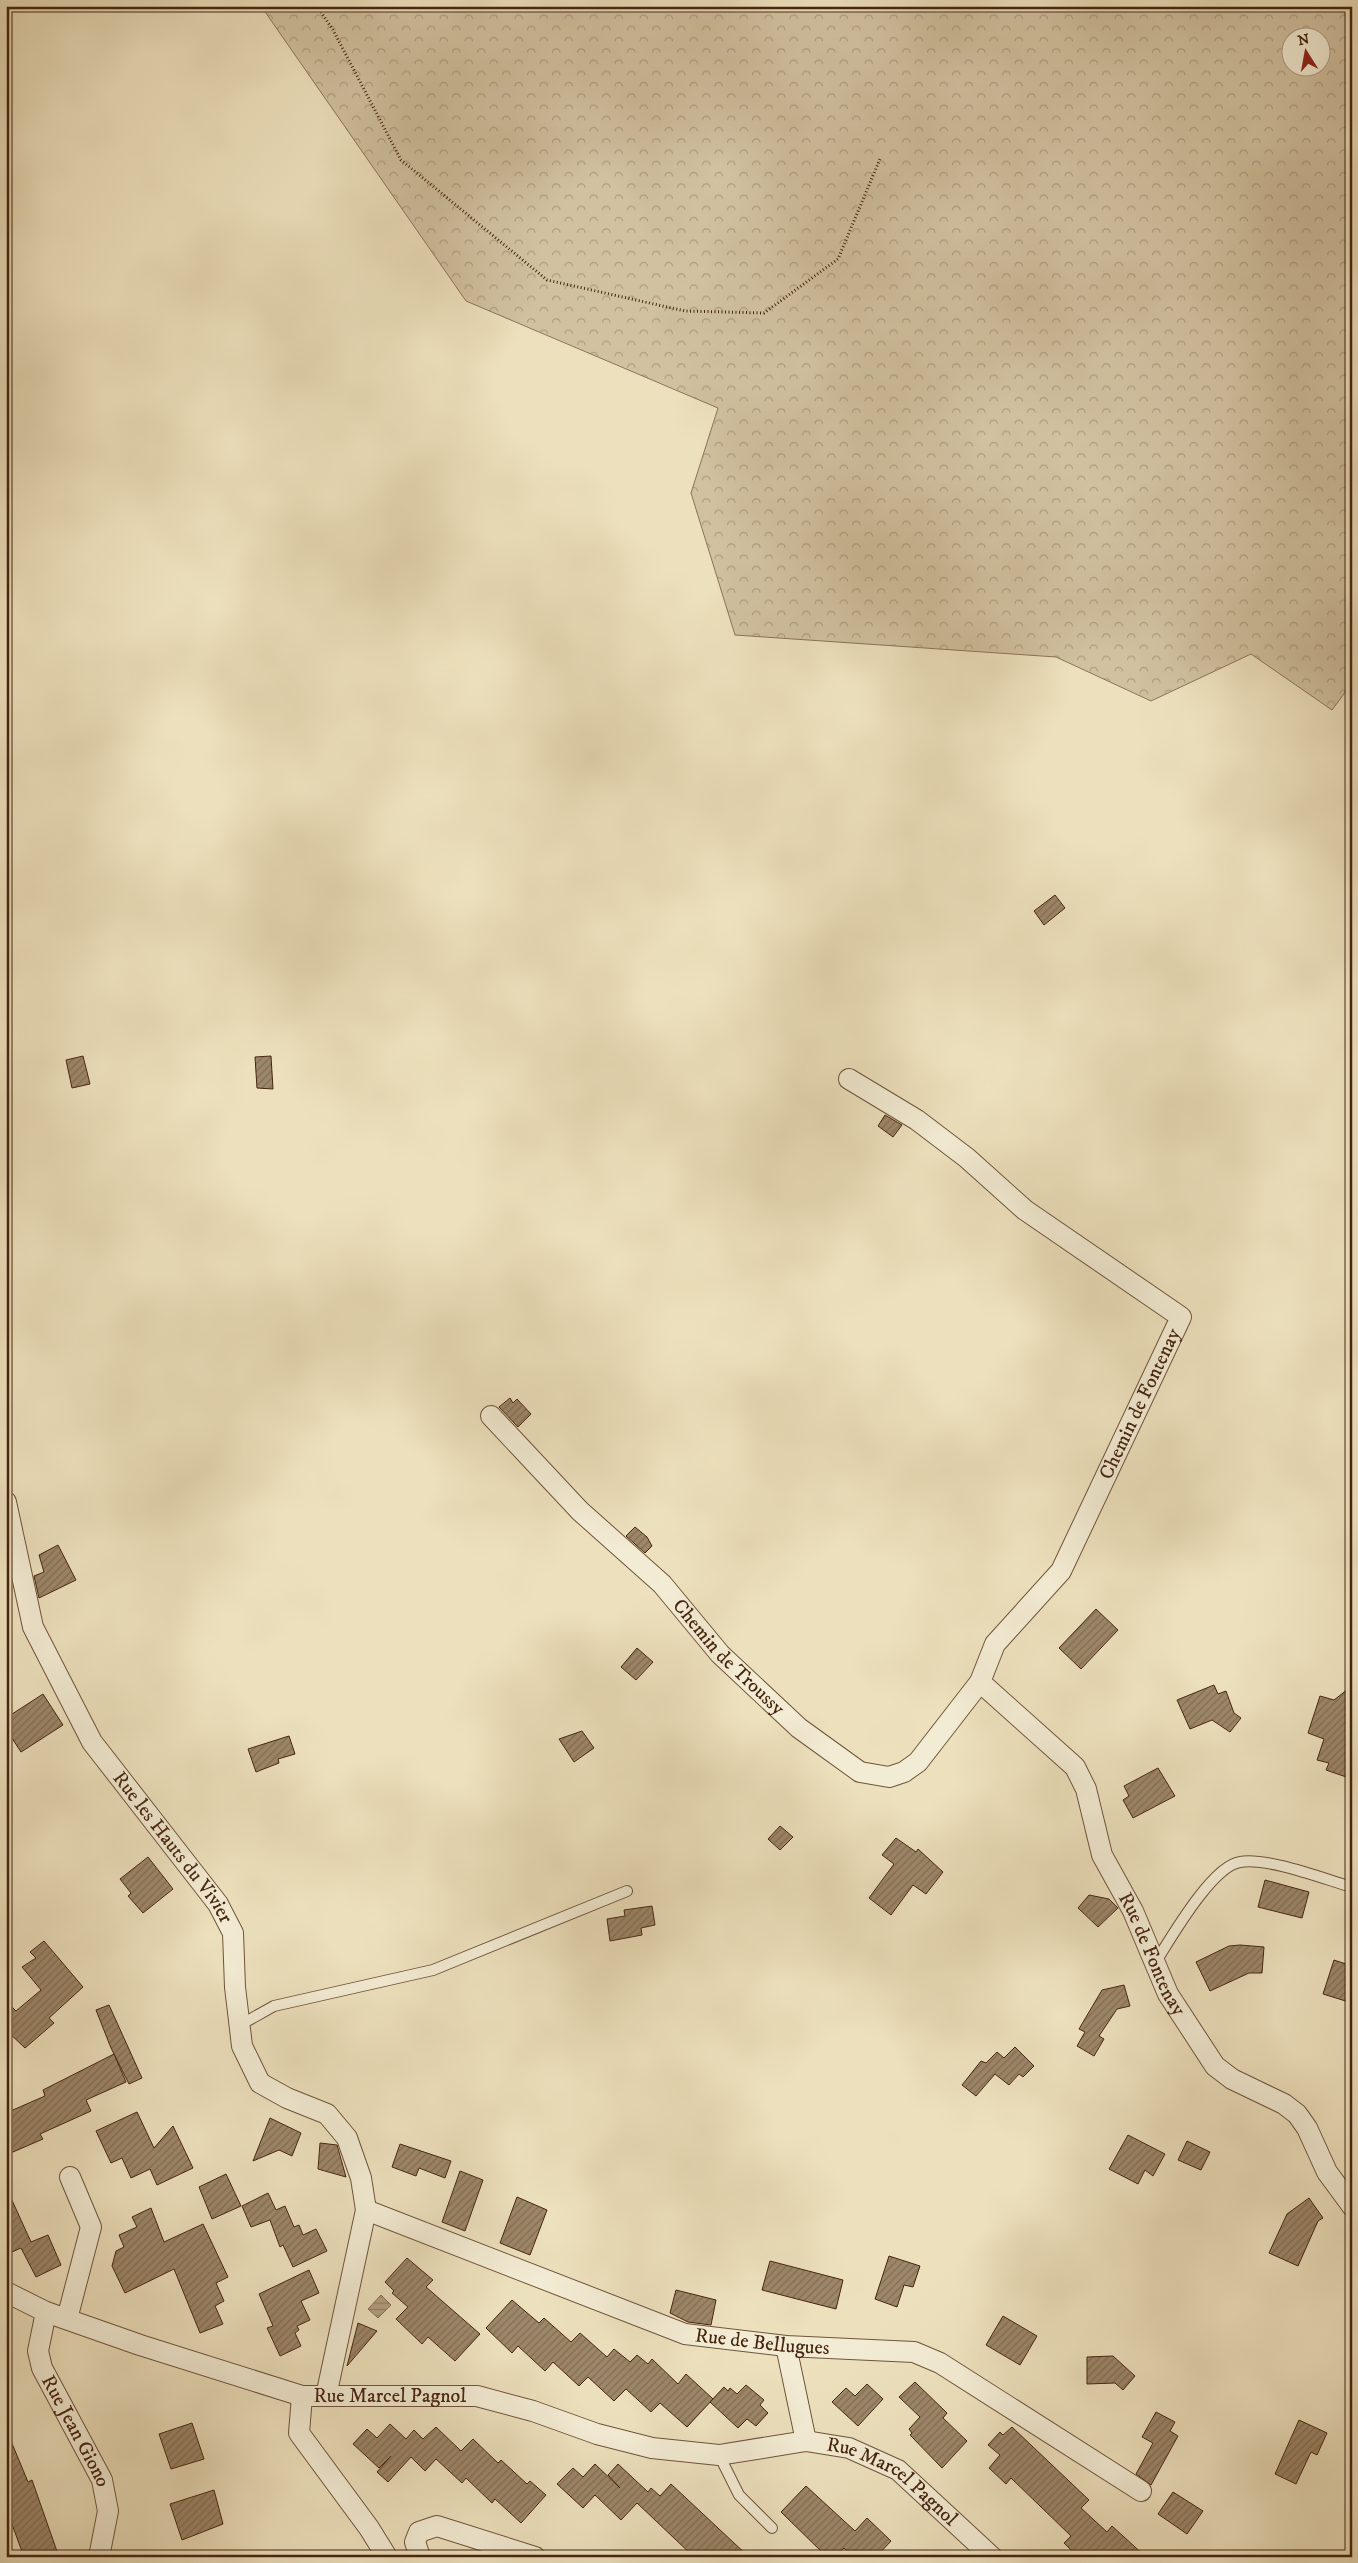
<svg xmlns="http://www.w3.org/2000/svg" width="1358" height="2563" font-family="'IM FELL DW Pica',serif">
<defs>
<pattern id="forest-crowns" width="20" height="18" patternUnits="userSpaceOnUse" patternTransform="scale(1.25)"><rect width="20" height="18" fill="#d1c1a0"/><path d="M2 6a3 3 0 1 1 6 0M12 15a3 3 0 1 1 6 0" fill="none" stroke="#ab9d81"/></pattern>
<pattern id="water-rules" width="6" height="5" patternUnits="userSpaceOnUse" patternTransform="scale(1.25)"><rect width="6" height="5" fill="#b4a182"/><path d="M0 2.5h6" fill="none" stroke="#948369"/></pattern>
<pattern id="building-hatch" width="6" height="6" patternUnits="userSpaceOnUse" patternTransform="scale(1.25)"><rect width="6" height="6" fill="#9d876a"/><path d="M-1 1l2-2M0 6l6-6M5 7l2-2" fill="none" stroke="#826e56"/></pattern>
</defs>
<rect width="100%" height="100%" fill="#ede1bd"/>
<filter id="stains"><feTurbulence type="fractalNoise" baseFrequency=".004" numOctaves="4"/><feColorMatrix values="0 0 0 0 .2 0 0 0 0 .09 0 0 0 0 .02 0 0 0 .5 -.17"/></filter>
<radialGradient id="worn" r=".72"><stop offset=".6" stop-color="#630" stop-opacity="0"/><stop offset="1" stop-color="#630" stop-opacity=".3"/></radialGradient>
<path fill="url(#forest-crowns)" stroke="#8c7358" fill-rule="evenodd" d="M 261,6 L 1352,6 L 1352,683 L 1332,710 L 1251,654 L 1151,701 L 1056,657 L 735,635 L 691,493 L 718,408 L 466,301 ZM 1290,38 L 1320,38 L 1320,68 L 1290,68 Z"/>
<polygon fill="url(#water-rules)" stroke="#886f54" points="381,2295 391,2305 378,2318 368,2309"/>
<g fill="url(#building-hatch)" stroke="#462510">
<polygon points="1055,895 1065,908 1044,925 1034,911"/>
<polygon points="83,1056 90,1084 72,1088 66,1060"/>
<polygon points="271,1056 273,1089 257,1088 255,1057"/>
<polygon points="885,1115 902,1125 893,1137 878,1126"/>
<polygon points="510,1398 513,1403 517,1399 531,1414 518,1427 499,1407"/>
<polygon points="635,1527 647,1537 652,1546 645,1553 626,1536"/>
<polygon points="58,1545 76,1580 39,1598 34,1576 44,1572 39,1555"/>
<polygon points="1096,1609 1118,1630 1081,1669 1059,1648"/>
<polygon points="637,1648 653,1662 636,1680 621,1667"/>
<polygon points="1214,1685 1218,1694 1226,1691 1234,1713 1241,1718 1230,1732 1212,1720 1190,1729 1177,1700"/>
<polygon points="1352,1686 1352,1779 1326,1770 1329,1763 1317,1760 1324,1739 1308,1733 1320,1696 1334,1700"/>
<polygon points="43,1694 63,1725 21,1752 6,1729 6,1718"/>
<polygon points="582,1731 594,1748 574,1762 559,1739"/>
<polygon points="289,1736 295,1754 278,1759 279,1763 256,1772 248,1749"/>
<polygon points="1158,1768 1175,1796 1133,1818 1123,1800 1129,1796 1124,1786"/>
<polygon points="780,1826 793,1837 780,1850 768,1839"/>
<polygon points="896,1838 916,1852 918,1849 943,1872 926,1894 913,1885 891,1915 869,1898 894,1864 882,1855"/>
<polygon points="148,1857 173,1889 143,1913 128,1896 131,1893 120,1879"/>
<polygon points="1265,1880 1309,1892 1302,1918 1258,1907"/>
<polygon points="1089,1895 1109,1899 1118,1908 1098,1927 1078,1908"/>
<polygon points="652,1906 655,1925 641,1928 642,1935 610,1941 607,1919 625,1916 624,1910"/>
<polygon points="44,1941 83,1987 49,2018 54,2023 25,2048 6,2030 6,2001 16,2011 41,1990 22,1967 36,1958 30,1952"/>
<polygon points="1240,1945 1264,1947 1262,1973 1249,1973 1210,1991 1196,1962 1229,1946"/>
<polygon points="1334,1960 1352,1966 1352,2003 1323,1994"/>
<polygon points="1124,1985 1130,2006 1117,2009 1099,2036 1104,2039 1094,2056 1077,2046 1085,2032 1079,2029 1102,1990"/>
<polygon points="109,2005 142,2078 129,2084 111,2048 96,2010"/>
<polygon points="1015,2047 1034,2066 1023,2077 1019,2074 1009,2085 995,2074 976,2096 962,2085 981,2061 986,2063 997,2052 1004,2058"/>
<polygon points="114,2054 126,2082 86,2100 91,2111 40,2134 43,2139 6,2155 6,2113 45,2096 43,2090"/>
<polygon points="137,2112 154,2148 173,2126 193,2168 157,2185 150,2169 131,2178 122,2158 111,2163 96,2131"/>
<polygon points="270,2118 301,2133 292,2156 279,2150 253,2161"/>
<polygon points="1128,2135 1165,2154 1153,2176 1145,2170 1138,2184 1109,2169"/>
<polygon points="1187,2141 1210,2152 1201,2170 1178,2160"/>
<polygon points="320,2143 337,2145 346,2177 318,2169"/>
<polygon points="400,2144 451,2161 445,2178 419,2168 416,2176 392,2167"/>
<polygon points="460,2171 483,2180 465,2231 442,2222"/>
<polygon points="226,2174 241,2206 212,2219 199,2187"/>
<polygon points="6,2187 31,2242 48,2235 61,2265 36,2277 21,2248 12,2252 6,2239"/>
<polygon points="268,2193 276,2210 285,2206 294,2227 299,2225 303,2235 316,2229 327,2251 293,2267 283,2245 280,2247 270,2220 251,2227 242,2206"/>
<polygon points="517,2197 547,2210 530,2255 500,2243"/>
<polygon points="1309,2198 1323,2218 1318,2221 1298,2266 1269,2253 1287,2214"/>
<polygon points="151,2208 164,2242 203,2224 228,2277 216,2283 224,2301 215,2306 223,2324 200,2333 174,2269 125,2293 112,2266 116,2251 124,2247 119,2235 137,2227 132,2217"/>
<polygon points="889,2256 920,2266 913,2287 904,2285 897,2307 875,2299"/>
<polygon points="407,2258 433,2280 426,2287 480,2334 455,2361 428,2337 422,2344 396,2319 408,2307 392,2293 394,2291 385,2282"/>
<polygon points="770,2261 843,2280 836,2309 762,2290"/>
<polygon points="309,2270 319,2293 301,2301 310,2320 297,2326 299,2330 295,2333 301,2346 280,2356 267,2328 273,2326 259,2294"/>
<polygon points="676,2290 716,2300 711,2325 688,2322 670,2313"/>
<polygon points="512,2300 539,2323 544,2318 571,2342 580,2333 607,2357 614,2349 630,2362 637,2355 648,2364 652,2359 678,2384 686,2374 713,2399 687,2427 660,2403 651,2412 626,2389 614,2401 588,2377 579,2386 553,2362 545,2371 518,2346 512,2353 486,2328"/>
<polygon points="1003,2316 1037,2336 1020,2365 986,2345"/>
<polygon points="358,2323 377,2331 347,2366"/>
<polygon points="1113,2356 1135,2376 1123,2390 1115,2383 1087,2384 1087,2357"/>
<polygon points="915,2382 947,2413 943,2418 967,2441 942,2468 910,2435 912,2433 909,2429 920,2417 899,2397"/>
<polygon points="867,2384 883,2399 858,2426 832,2402 846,2388 855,2396"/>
<polygon points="746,2385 764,2400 760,2405 768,2413 756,2426 747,2419 738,2428 710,2402 724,2387 728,2391 730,2388 737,2394"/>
<polygon points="1156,2412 1175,2422 1170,2431 1178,2436 1151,2485 1136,2474 1153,2443 1142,2437"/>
<polygon points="1299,2420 1327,2433 1317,2455 1311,2452 1296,2484 1275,2474"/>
<polygon points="192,2423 204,2459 171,2469 159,2434"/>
<polygon points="390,2424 406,2439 414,2430 423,2439 436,2427 461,2451 473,2439 498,2463 501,2460 527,2484 530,2481 546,2495 521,2523 495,2499 492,2503 466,2478 462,2483 436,2459 425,2471 411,2457 388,2482 377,2472 391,2456 379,2468 353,2444 367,2429 377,2438"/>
<polygon points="1012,2427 1089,2500 1081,2508 1107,2532 1112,2526 1146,2557 1078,2557 1064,2543 1071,2536 1011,2478 1006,2484 989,2468 1000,2455 988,2445 1000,2432 1003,2435"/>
<polygon points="6,2429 28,2482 32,2480 59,2557 24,2557 6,2508"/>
<polygon points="595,2464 620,2488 608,2475 618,2464 648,2492 651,2488 660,2496 671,2484 749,2557 694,2557 637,2503 621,2520 595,2495 583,2508 557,2484 573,2468 583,2477"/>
<polygon points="806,2486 855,2531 867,2518 891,2541 876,2557 853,2557 844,2548 835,2557 827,2557 781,2512"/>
<polygon points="214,2490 223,2524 182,2540 170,2504"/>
<polygon points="1173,2492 1203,2511 1187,2534 1158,2514"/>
</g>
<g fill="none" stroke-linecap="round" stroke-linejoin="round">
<defs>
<g id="lane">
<path d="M 1155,1963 C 1171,1938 1212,1866 1240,1862 C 1267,1857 1324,1879 1352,1887"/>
<polyline points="240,2025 274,2006 433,1970 627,1891"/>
<polyline points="719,2455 739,2495 772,2528"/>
</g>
<g id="street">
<path id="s1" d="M 491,1416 L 580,1511 L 662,1584 L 720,1654 L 799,1728 L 860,1772 L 889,1777 L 904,1772 L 918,1762 L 980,1682 L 995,1644 L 1061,1571 L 1181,1317 L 1025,1210 L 967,1158 L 917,1120 L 849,1079"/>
<path id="s2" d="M 6,1502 L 33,1627 L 92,1742 L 218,1904 L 233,1933 L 235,1987 L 242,2046 L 260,2083 L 287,2098 L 327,2114 L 347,2138 L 361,2178 L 366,2210 L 326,2396"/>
<path id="s3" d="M 980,1682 L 1075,1767 L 1086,1789 L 1102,1855 L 1133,1911 L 1168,1994 L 1215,2066 L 1232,2079 L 1284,2104 L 1297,2114 L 1307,2128 L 1327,2172 L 1352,2206"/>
<path id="s4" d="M 366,2210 L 685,2334 L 786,2346 L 914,2352 L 940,2363 L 1141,2491"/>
<path id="s5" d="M 6,2292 L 46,2312 L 140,2345 L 302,2396 L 477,2396 L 533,2411 L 597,2434 L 652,2448 L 719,2455 L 806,2441 L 849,2448 L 898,2470 L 992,2557"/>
<path id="s6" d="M 46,2312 L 38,2351 L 42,2368 L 102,2480 L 108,2511 L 100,2552"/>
<polyline points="67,2319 91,2227 70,2177"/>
<polyline points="786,2346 806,2441"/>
<polyline points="302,2396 299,2433 369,2528 387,2557"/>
<polyline points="420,2557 415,2542 419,2532 437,2526 535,2557"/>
</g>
</defs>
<use href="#lane" stroke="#70543b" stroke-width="12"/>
<use href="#street" stroke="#70543b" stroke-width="22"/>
<polyline stroke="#462510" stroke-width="3" stroke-dasharray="1 2.5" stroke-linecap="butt" points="317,6 333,30 401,160 547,280 685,311 764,313 838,259 880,159"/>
<use href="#lane" stroke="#f3ecd4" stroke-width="10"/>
<use href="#street" stroke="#f3ecd4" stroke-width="20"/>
</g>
<g text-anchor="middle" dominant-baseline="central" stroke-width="5" stroke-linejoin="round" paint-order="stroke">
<g font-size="20" fill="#462510" stroke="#f3ecd4">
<text stroke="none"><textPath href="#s1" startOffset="1002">Chemin de Fontenay</textPath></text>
<text stroke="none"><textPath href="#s1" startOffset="339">Chemin de Troussy</textPath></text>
<text stroke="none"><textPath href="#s2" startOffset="390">Rue les Hauts du Vivier</textPath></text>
<text stroke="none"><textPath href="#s3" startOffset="331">Rue de Fontenay</textPath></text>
<text stroke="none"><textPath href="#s4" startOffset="420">Rue de Bellugues</textPath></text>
<text stroke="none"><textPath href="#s5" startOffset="402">Rue Marcel Pagnol</textPath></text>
<text stroke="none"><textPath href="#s6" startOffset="129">Rue Jean Giono</textPath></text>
<text stroke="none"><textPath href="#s5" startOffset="925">Rue Marcel Pagnol</textPath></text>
</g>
</g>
<rect width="1358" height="2563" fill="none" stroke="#ede1bd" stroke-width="25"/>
<rect x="8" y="8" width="1343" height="2548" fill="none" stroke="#462510" stroke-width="2.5"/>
<rect x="12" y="12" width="1333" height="2538" fill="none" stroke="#462510"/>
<g transform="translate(1306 52) rotate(349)"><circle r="24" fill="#f3ecd4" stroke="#ae9c86"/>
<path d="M0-4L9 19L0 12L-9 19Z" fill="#8f2418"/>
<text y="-8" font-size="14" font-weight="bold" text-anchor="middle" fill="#462510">N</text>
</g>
<rect width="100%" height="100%" filter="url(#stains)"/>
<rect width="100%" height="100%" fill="url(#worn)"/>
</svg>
